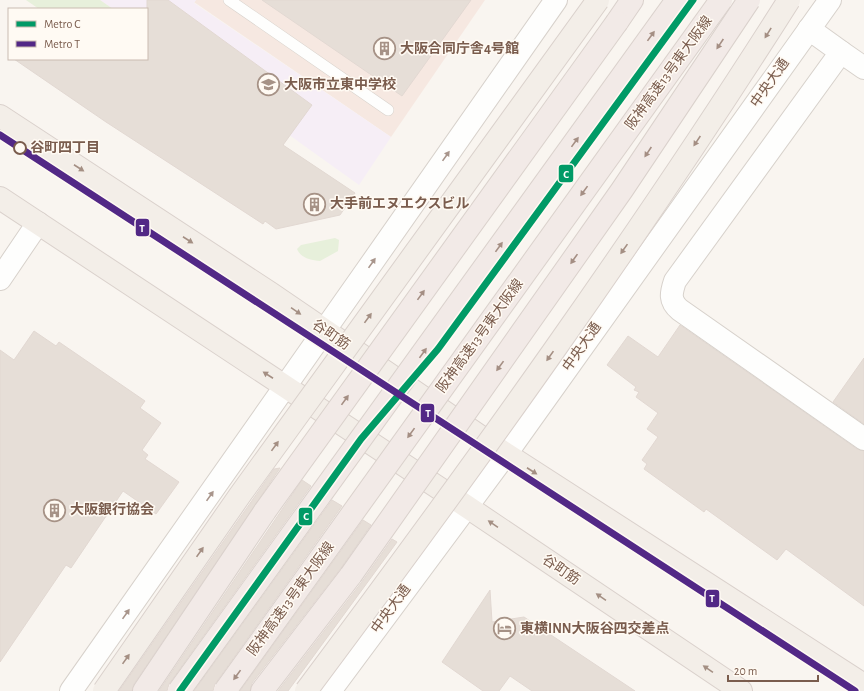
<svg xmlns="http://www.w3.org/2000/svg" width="864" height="691" font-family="'Alegreya Sans','Noto Sans JP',sans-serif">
<rect width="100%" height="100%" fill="#f9f5f0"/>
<polygon fill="#f6e8e1" points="196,0 485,0 391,137 194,2"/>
<polygon fill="#f6eef6" points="100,0 196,0 194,3 391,137 359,185 147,33 147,9 113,9"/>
<g fill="#e7f0db">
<polygon points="26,0 100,0 113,9 39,9"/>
<path d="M 335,238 L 339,240 L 338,251 L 320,261 C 310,260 301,258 297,249 L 301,245 Z"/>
</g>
<g fill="#e6ded7" stroke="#e2d8d2">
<polygon points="147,0 168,0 312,105 283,145 355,193 340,215 276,229 265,221 263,224 106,122 14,59 147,59"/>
<polygon points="262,0 471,0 402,96"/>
<polygon points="680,325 857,449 864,451 864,606 786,549 777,560 706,509 704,512 644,469 647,464 642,460 658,437 647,429 658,413 636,397 639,392 634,390 636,387 607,365 628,336 658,357"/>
<polygon points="34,331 56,346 59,342 145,401 140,408 161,423 142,450 148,455 145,459 179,482 156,514 123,491 71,568 66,565 0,662 0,350 14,360"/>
<polygon points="864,358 864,424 833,402"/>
<polygon points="280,468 134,684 132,691 119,691 274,469"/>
<polygon points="302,480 311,486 169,684 167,691 159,691"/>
<polygon points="332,500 342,506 215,684 213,691 194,691"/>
<polygon points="363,520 371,525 341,568 252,683 250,691 240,691"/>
<polygon points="392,539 397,542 288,691 278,691 361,583"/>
<polygon points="490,590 492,622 524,617 635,691 532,691 510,676 499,691 483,691 442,662"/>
</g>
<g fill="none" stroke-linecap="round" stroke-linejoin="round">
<defs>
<polyline id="service" points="229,0 388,110"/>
<g id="minor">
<path d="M 809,29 L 841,52 L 675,281 C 671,293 669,301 680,310 L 864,439"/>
<polyline points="841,52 864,68"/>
<polyline points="0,279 38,223"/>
</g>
<g id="tertiary">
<path d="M 71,691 C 234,462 394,230 556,0"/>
<polyline points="330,691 506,454 830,0"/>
</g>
<g id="primary">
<polyline points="0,116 270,293 506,454 864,685"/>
<polyline points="0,198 466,506 741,691"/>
</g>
<g id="motorway">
<polyline points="617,22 632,0"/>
<polyline points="144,691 265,511"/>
<polyline points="262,691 351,575"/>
</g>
</defs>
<use href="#service" stroke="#d7d1cb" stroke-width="12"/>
<use href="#minor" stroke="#d7d1cb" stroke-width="24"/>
<use href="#tertiary" stroke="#d7d1cb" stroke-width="24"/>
<use href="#primary" stroke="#dad1cc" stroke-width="24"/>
<use href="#motorway" stroke="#dad1cc" stroke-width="24"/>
<use href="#service" stroke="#fefefd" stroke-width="11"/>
<use href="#minor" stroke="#fefefd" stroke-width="22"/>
<use href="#tertiary" stroke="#fefefd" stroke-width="22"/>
<use href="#primary" stroke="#f3eee8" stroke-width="22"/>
<use href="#motorway" stroke="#f2eae7" stroke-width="22"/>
<defs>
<g id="primary-bridge">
<polyline points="104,691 240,495 598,0"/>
<path d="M 306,691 C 474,466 639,237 789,0"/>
</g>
<g id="motorway-bridge">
<polyline points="265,511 617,22"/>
<polyline points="351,575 622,190 749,0"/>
<polyline points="179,691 677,0"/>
<polyline points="225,691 721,0"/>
</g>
</defs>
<use href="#primary-bridge" stroke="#dad1cc" stroke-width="24" stroke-linecap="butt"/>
<use href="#motorway-bridge" stroke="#dad1cc" stroke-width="24" stroke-linecap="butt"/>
<use href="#primary-bridge" stroke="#f3eee8" stroke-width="22"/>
<use href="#motorway-bridge" stroke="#f2eae7" stroke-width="22"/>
<defs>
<polyline id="metro-1" points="180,691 361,439 438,349 693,0"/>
<polyline id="metro-2" points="0,135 855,691"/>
</defs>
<use href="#metro-1" stroke="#fffaf3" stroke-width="10"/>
<use href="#metro-2" stroke="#fffaf3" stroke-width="10"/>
<use href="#metro-1" stroke="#019a66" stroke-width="7"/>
<use href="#metro-2" stroke="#522886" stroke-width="7"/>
</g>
<defs><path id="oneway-solid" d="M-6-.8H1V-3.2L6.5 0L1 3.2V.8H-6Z"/></defs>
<g fill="#a48f83">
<use href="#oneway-solid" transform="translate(768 33) rotate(122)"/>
<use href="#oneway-solid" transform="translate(697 141) rotate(124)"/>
<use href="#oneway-solid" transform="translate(79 168) rotate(33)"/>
<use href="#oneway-solid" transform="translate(188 240) rotate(33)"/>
<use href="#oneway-solid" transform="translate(624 249) rotate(125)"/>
<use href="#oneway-solid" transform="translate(296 311) rotate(34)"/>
<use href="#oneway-solid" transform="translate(368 318) rotate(-54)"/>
<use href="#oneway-solid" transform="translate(550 356) rotate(125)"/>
<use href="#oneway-solid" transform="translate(268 375) rotate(-147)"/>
<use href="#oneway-solid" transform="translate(275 446) rotate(-54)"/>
<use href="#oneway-solid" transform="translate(532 471) rotate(33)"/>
<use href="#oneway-solid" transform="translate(493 524) rotate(-146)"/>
<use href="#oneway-solid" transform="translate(200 552) rotate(-55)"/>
<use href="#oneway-solid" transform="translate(601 597) rotate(-146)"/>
<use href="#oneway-solid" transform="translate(126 659) rotate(-55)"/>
<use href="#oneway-solid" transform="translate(708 669) rotate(-146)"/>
</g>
<g fill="#a48e83">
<use href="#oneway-solid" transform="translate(651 36) rotate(-54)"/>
<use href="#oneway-solid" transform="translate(720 44) rotate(124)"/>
<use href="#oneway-solid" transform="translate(575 142) rotate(-54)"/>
<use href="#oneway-solid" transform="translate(648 152) rotate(124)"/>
<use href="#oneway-solid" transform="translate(584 191) rotate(126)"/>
<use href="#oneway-solid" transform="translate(499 247) rotate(-54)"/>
<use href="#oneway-solid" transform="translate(574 259) rotate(125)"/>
<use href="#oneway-solid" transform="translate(421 295) rotate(-54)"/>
<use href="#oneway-solid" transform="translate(423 353) rotate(-54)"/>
<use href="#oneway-solid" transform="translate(500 366) rotate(126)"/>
<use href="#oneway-solid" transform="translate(345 400) rotate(-54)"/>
<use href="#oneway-solid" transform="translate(411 433) rotate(126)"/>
<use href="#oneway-solid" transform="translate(237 675) rotate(126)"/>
</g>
<g fill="#a8958b">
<use href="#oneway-solid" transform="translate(446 156) rotate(-55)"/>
<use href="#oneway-solid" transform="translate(372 263) rotate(-55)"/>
<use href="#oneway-solid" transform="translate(210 496) rotate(-55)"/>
<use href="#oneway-solid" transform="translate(126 614) rotate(-55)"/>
</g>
<defs>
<symbol id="building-ring" viewBox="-11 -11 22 22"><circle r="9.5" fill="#fffaf3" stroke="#a69286" stroke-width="1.5"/><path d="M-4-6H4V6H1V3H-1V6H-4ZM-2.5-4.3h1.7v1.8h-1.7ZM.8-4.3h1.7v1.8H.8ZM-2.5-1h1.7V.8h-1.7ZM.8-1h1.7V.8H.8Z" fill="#a69286"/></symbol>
<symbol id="school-ring" viewBox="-11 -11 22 22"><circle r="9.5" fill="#fffaf3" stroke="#a69286" stroke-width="1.5"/><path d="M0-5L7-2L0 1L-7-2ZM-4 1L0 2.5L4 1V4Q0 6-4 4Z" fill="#a69286"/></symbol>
<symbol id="hotel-ring" viewBox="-11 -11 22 22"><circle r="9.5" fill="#fffaf3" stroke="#a69286" stroke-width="1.5"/><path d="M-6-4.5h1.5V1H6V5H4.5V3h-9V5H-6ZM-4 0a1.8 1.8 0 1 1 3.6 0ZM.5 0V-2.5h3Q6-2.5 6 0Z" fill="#a69286"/></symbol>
</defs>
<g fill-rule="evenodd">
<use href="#building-ring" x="372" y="36" width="25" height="25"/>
<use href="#school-ring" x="256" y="72" width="25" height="25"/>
<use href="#building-ring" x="302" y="192" width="25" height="25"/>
<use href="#building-ring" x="42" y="498" width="25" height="25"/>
<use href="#hotel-ring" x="492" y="616" width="25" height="25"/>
</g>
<circle fill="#fffaf3" stroke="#7a5c4d" stroke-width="2" cx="20" cy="148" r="6"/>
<g text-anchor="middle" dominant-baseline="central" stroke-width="3" stroke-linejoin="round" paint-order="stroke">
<g font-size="14" font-weight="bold" fill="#7a5c4d" stroke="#fffaf3" text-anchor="start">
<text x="400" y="49">大阪合同庁舎4号館</text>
<text x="284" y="85">大阪市立東中学校</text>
<text x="330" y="204">大手前エヌエクスビル</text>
<text x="70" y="510">大阪銀行協会</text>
<text x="520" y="629">東横INN大阪谷四交差点</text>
</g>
<g font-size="14" fill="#7a5c4d" stroke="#fffaf3">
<text transform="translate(669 73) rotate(-54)">阪神高速13号東大阪線</text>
<text transform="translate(770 83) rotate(-55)">中央大通</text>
<text transform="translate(331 335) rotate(34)">谷町筋</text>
<text transform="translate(480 336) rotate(-54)">阪神高速13号東大阪線</text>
<text transform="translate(582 347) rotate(-55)">中央大通</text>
<text transform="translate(561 570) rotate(34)">谷町筋</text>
<text transform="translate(291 599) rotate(-54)">阪神高速13号東大阪線</text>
<text transform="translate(391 609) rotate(-54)">中央大通</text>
</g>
<g font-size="14" font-weight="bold" fill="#7a5c4d" stroke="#fffaf3" text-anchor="start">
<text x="30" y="148">谷町四丁目</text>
</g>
</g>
<g stroke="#fffaf3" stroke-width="1.5">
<rect x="558" y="164" width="16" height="19" rx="4" fill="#019a66"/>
<rect x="135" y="218" width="15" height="19" rx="4" fill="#522886"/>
<rect x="420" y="403" width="15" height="20" rx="4" fill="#522886"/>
<rect x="298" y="507" width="15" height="19" rx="4" fill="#019a66"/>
<rect x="705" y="589" width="15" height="19" rx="4" fill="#522886"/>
</g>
<g font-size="11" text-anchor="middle" font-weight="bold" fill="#fff">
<text x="566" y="178">C</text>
<text x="142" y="232">T</text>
<text x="428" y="417">T</text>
<text x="306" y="520">C</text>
<text x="712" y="602">T</text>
</g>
<rect x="8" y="8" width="140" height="52" fill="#fffaf3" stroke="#cabbb1"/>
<rect x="16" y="21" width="20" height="6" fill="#019a66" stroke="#cabbb1"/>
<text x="44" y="28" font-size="12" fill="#7a5c4d">Metro C</text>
<rect x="16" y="41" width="20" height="6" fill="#522886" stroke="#cabbb1"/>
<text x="44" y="48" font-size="12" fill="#7a5c4d">Metro T</text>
<path d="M728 675v6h90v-6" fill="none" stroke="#7a5c4d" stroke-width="2"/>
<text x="734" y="675" font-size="12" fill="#7a5c4d" stroke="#fffaf3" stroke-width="3" paint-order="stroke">20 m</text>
</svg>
